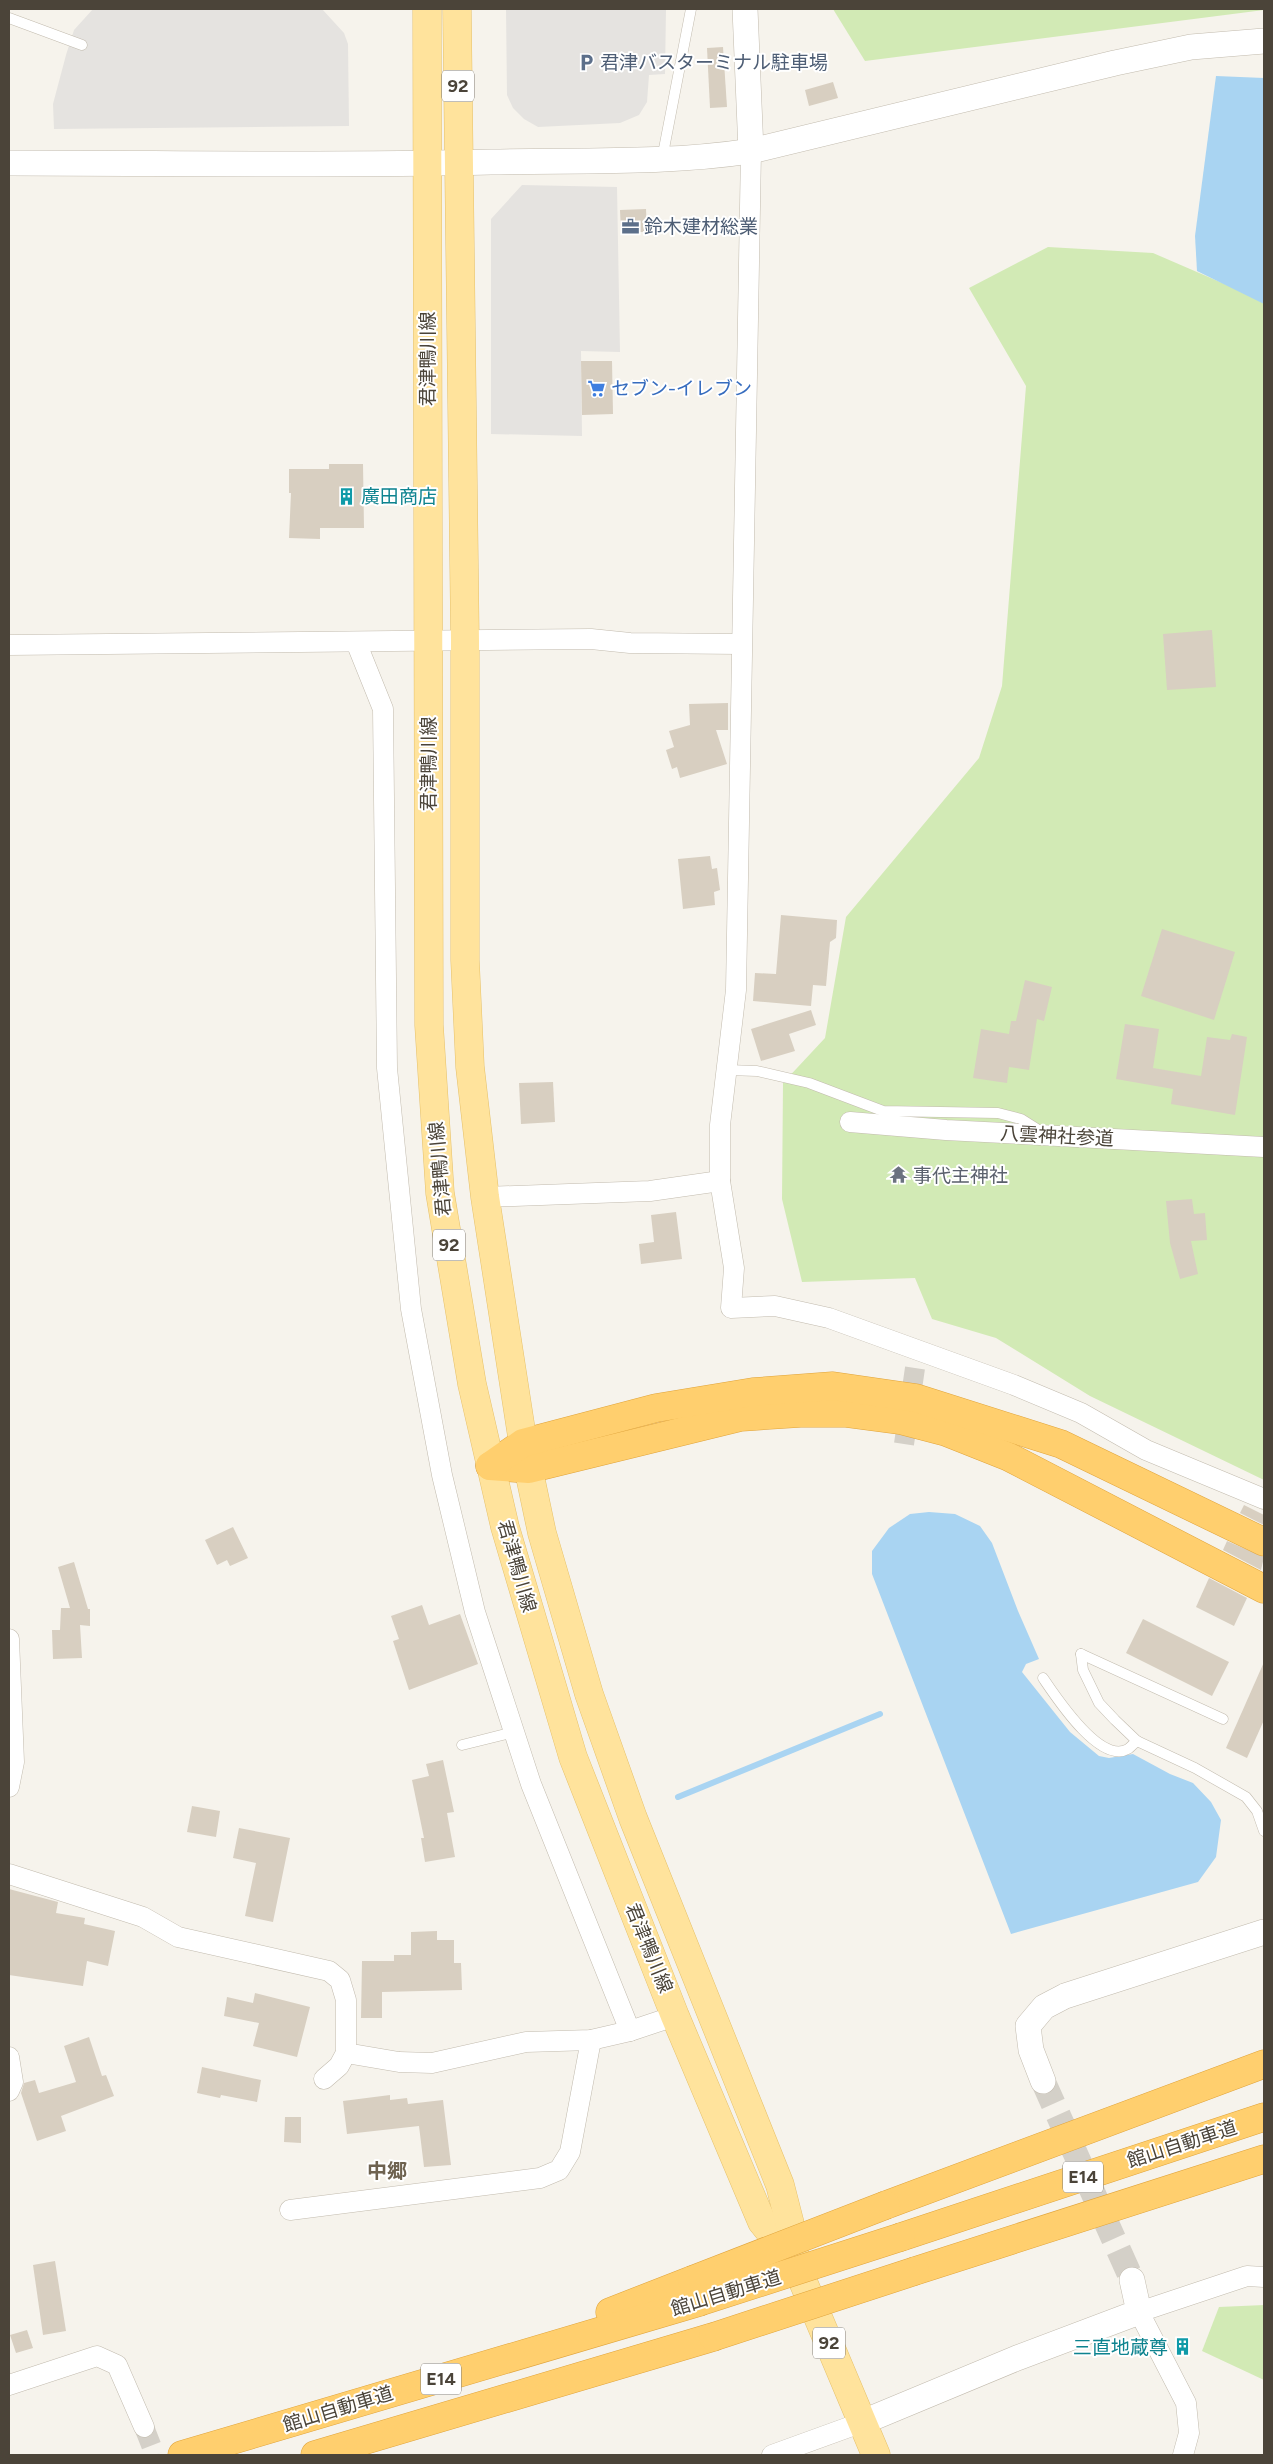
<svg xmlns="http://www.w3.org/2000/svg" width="1273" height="2464" font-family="Figtree,'Noto Sans JP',sans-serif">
<rect width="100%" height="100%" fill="#f6f3ec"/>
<g fill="#d2eab5">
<polygon points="833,9 1264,9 1264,10 865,61"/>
<polygon points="1048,247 1153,253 1264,301 1264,1480 1090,1396 996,1338 932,1319 915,1278 802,1282 782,1199 783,1083 825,1038 846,917 979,758 1002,686 1026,386 969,288"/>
<polygon points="1264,2305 1264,2380 1202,2351 1219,2307"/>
</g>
<g fill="#e5e3e0">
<polygon points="93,9 322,9 344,33 348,44 349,126 54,129 53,104 66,55 74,30"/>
<polygon points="506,9 666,9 665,74 649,75 647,102 639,115 620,123 538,127 524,119 513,108 507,95"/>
<polygon points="522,185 617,187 620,352 581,351 582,436 491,434 491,219"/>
</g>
<g fill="#a9d4f2">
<polygon points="1216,76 1264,78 1264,304 1197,271 1195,236"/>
<polygon points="929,1512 955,1514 980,1526 992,1543 1018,1611 1039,1659 1026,1664 1022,1672 1070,1732 1099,1756 1109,1758 1133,1754 1170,1774 1193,1783 1211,1802 1221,1820 1216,1857 1198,1882 1011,1934 872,1574 872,1551 889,1528 910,1514"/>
</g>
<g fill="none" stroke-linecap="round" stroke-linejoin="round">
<polyline stroke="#a9d4f2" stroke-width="6" points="678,1797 880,1714"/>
</g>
<g fill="#d8cfc1">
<polygon points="723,47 727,107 710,108 707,48"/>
<polygon points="833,82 838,98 809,106 805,90"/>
<polygon points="646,209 647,232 621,232 620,210"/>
<polygon points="581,361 612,361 613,414 582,415"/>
<polygon points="329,464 363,464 364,528 320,528 320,539 289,538 291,493 289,493 289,469 329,469"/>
<polygon points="1212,630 1216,687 1167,690 1163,634"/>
<polygon points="728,703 728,730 716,730 727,764 680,778 677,767 672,769 666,750 674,747 669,731 690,725 689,704"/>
<polygon points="710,856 712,869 717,868 720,890 714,892 715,905 683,909 678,859"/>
<polygon points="781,915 837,920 836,938 830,942 826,986 813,985 811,1006 753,1001 755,973 776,974"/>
<polygon points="1162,929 1235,952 1214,1020 1141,996"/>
<polygon points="1025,980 1052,987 1044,1021 1037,1019 1029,1070 1009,1067 1007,1083 973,1078 981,1029 1009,1034 1011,1021 1016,1021"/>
<polygon points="811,1010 816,1025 789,1034 795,1051 761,1061 751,1029"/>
<polygon points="1125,1024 1159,1029 1153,1068 1201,1076 1207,1037 1230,1040 1232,1034 1247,1037 1235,1115 1171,1104 1173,1089 1116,1079"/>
<polygon points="553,1082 555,1122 521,1124 519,1083"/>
<polygon points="1192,1199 1194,1214 1205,1213 1207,1240 1191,1241 1198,1274 1180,1279 1170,1243 1166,1201"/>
<polygon points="676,1212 682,1259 641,1264 639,1244 654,1242 651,1215"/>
<polygon points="1244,1505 1264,1515 1264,1525 1240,1513"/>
<polygon points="233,1527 248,1558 230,1566 227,1560 217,1565 205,1540"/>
<polygon points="1227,1541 1264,1557 1261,1570 1223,1550"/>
<polygon points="74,1562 88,1609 90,1609 90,1626 80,1625 82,1658 53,1659 52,1630 60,1630 61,1608 70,1608 58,1567"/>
<polygon points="1209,1578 1247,1598 1234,1626 1196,1607"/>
<polygon points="422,1605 429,1625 460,1614 478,1664 409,1690 393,1641 399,1639 391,1616"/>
<polygon points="1143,1619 1229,1662 1212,1696 1126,1653"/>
<polygon points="1264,1662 1264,1720 1247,1758 1226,1748"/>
<polygon points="443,1760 454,1812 447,1813 455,1857 425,1862 421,1838 424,1838 412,1780 429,1776 426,1764"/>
<polygon points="192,1806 220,1811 216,1837 187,1832"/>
<polygon points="239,1828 290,1838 273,1922 245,1916 256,1863 233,1858"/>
<polygon points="9,1889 58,1902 56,1913 85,1918 84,1924 115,1931 108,1966 87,1961 83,1986 9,1975"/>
<polygon points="437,1931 437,1940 454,1940 454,1963 461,1963 462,1990 382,1992 382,2018 361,2018 362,1961 394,1961 394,1955 411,1955 411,1932"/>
<polygon points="255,1993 310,2007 297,2057 253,2046 259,2023 224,2016 227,1997 253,2003"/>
<polygon points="89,2037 102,2076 106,2075 114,2096 61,2116 66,2131 37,2141 21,2093 24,2083 35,2080 39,2093 76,2082 64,2046"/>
<polygon points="202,2067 261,2080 257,2102 221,2095 220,2098 197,2093"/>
<polygon points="390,2095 390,2100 407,2098 408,2104 443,2100 451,2165 424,2167 419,2126 347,2134 343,2101"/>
<polygon points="285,2117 301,2117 301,2143 284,2142"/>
<polygon points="55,2261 66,2331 43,2335 33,2265"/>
<polygon points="27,2330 33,2348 16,2353 10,2335"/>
</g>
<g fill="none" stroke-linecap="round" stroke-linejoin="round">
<g stroke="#d4d0c8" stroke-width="20" stroke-dasharray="20 10" stroke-linecap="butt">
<polyline points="904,1444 915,1368"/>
<polyline points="144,2427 155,2455"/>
</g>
<polyline stroke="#d4d0c8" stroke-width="25" stroke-dasharray="25 12" stroke-linecap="butt" points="1043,2081 1132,2280"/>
<defs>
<g id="service">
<polyline points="9,18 82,45"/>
<polyline points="662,159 691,9"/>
<polyline points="727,1070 757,1071 809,1083 883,1111 998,1113 1021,1119 1040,1131"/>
<polyline points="1081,1654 1083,1670 1099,1703 1115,1720 1137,1741 1195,1768 1246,1797 1257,1811 1264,1831"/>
<polyline points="1081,1654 1223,1719"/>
<path d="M 1043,1678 C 1056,1697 1100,1765 1128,1749 C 1131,1747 1134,1743 1137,1741"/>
<polyline points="462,1745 514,1732"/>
</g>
<g id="minor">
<polyline points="751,151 736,990 720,1125 720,1181 734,1268 731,1308 775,1306 829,1318 1014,1385 1081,1413 1146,1450 1264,1499"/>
<polyline points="356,642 383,709 387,1068 411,1309 442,1475 475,1612 531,1784 630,2031"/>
<polyline points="9,645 591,639 630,643 740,644"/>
<polyline points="850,1122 946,1130 1264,1147"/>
<polyline points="485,1197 650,1191 720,1181"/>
<polyline points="9,1639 14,1762 9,1787"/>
<polyline points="9,1874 143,1917 178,1937 329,1971 340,1980 346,2000 346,2053 339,2066 324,2079"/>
<polyline points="346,2053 399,2062 432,2063 526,2042 591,2040 630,2031 675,2016"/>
<polyline points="9,2057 13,2082 9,2091"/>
<polyline points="290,2210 540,2178 559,2170 570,2152 591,2040"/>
<polyline points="9,2385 97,2356 117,2365 144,2427"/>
<polyline points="772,2455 863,2422"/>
<polyline points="1183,2455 1189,2433 1186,2403 1139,2312 1247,2276 1264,2277"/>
</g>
<g id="tertiary">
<polyline points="745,9 751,151"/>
<path d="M 9,163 C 169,163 331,166 491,162 C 578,160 665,164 751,151 L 1115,63 L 1191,47 L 1264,41"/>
<polyline points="1043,2081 1031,2050 1028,2026 1044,2007 1065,1996 1264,1932"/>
<polyline points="863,2422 1017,2358 1139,2312 1132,2280"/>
</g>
<g id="primary">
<polyline points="427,9 429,1025 440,1193 472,1384 505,1527 573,1757 675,2016 762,2222 795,2263"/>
<polyline points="457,9 465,641 465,960 470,1067 485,1197 523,1443 542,1533 589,1694 633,1818 780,2185 790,2224 796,2265 876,2455"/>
</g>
<g id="motorway">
<polyline points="490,1466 529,1469 741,1417 800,1413 847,1413 900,1420 946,1432 1009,1457 1264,1589"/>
<polyline points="490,1466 523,1443 656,1408 753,1392 833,1386 916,1398 1061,1444 1264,1542"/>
<polyline points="886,2205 1264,2064"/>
<polyline points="901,2237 1264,2117"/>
<polyline points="915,2271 1264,2159"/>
<polyline points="610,2312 692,2280"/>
<polyline points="182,2455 699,2302"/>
<polyline points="315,2455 713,2337"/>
</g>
</defs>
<use href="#service" stroke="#c2bbae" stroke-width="11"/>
<use href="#minor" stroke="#c2bbae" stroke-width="21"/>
<use href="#tertiary" stroke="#c2bbae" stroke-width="26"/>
<use href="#primary" stroke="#e6c16a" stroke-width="29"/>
<use href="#motorway" stroke="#e0a43c" stroke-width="29"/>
<use href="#service" stroke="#fff" stroke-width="10"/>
<use href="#minor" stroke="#fff" stroke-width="20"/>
<use href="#tertiary" stroke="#fff" stroke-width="25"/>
<use href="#primary" stroke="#ffe39c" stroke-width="28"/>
<use href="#motorway" stroke="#ffcf6e" stroke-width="28"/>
<defs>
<g id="motorway-bridge">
<polyline points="692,2280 886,2205"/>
<polyline points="699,2302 901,2237"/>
<polyline points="713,2337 915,2271"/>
</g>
</defs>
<use href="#motorway-bridge" stroke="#e0a43c" stroke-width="29" stroke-linecap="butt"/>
<use href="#motorway-bridge" stroke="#ffcf6e" stroke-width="28"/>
</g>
<defs>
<symbol id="parking-bare" viewBox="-9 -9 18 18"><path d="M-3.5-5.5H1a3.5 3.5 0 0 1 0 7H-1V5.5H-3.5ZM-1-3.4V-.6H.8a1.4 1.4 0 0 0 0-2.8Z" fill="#5c6f8a" stroke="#fff" stroke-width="2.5" paint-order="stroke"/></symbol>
<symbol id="office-bare" viewBox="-9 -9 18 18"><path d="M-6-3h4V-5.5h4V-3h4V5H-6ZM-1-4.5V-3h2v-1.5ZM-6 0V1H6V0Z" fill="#5c6f8a" stroke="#fff" stroke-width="2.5" paint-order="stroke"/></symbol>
<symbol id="supermarket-bare" viewBox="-9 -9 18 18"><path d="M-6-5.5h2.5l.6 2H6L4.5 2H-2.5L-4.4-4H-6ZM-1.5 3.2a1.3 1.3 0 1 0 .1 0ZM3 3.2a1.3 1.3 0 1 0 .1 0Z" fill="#3f7fe0" stroke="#fff" stroke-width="2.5" paint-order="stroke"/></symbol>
<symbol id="building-bare" viewBox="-9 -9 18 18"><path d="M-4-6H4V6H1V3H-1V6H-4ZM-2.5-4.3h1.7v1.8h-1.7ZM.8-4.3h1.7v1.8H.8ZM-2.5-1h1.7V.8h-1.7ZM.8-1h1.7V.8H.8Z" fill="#0f9aa8" stroke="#fff" stroke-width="2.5" paint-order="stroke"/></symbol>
<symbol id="temple-bare" viewBox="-9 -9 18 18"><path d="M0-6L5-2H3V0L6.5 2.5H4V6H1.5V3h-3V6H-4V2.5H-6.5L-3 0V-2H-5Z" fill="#6b7280" stroke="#fff" stroke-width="2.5" paint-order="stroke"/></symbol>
</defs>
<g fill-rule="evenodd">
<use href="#parking-bare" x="574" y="50" width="25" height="25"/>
<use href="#office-bare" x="618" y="214" width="25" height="25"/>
<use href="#supermarket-bare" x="584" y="376" width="25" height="25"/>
<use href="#building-bare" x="334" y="484" width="25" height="25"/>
<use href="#temple-bare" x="886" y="1162" width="25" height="25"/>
<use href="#building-bare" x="1170" y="2334" width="25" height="25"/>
</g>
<g text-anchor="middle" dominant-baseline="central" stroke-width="4" stroke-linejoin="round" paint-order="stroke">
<g fill="#fff" stroke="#817c74" stroke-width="1">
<rect x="442" y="70.5" width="32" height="31" rx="4"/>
<rect x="433" y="1229.5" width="32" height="31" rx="4"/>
<rect x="1063" y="2161.5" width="40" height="31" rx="4"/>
<rect x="813" y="2327.5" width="32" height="31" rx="4"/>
<rect x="421" y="2363.5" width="40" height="31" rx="4"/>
</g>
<g font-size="18" font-weight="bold" fill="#4b4439">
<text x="458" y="86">92</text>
<text x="449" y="1245">92</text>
<text x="1083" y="2177">E14</text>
<text x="829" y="2343">92</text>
<text x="441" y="2379">E14</text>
</g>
<g font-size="19" fill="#4e5e75" stroke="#fff" text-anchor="start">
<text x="600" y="62">君津バスターミナル駐車場</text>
<text x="644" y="226">鈴木建材総業</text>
</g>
<g font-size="19" fill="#4b4439" stroke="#fff">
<text transform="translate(427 359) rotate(-90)">君津鴨川線</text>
<text transform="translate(428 764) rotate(-90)">君津鴨川線</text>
<text transform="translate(1057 1136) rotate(3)">八雲神社参道</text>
<text transform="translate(440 1169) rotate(-95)">君津鴨川線</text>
<text transform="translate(517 1566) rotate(74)">君津鴨川線</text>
<text transform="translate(649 1948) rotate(68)">君津鴨川線</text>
<text transform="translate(1182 2144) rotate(-18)">館山自動車道</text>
<text transform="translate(726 2293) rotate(-17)">館山自動車道</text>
<text transform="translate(338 2409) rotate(-17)">館山自動車道</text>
</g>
<g font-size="19" fill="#366cbe" stroke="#fff" text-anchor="start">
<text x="611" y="388">セブン-イレブン</text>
</g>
<g font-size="19" fill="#0d838f" stroke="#fff" text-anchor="start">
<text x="361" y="496">廣田商店</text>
<text x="1168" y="2347" text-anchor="end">三直地蔵尊</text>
</g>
<g font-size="19" fill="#5b616d" stroke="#fff" text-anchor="start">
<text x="913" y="1175">事代主神社</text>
</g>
<g font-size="20" font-weight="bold" fill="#6e6250" stroke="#fff">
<text x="387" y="2171">中郷</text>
</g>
</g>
<rect width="1273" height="2464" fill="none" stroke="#4b4439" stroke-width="20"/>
</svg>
